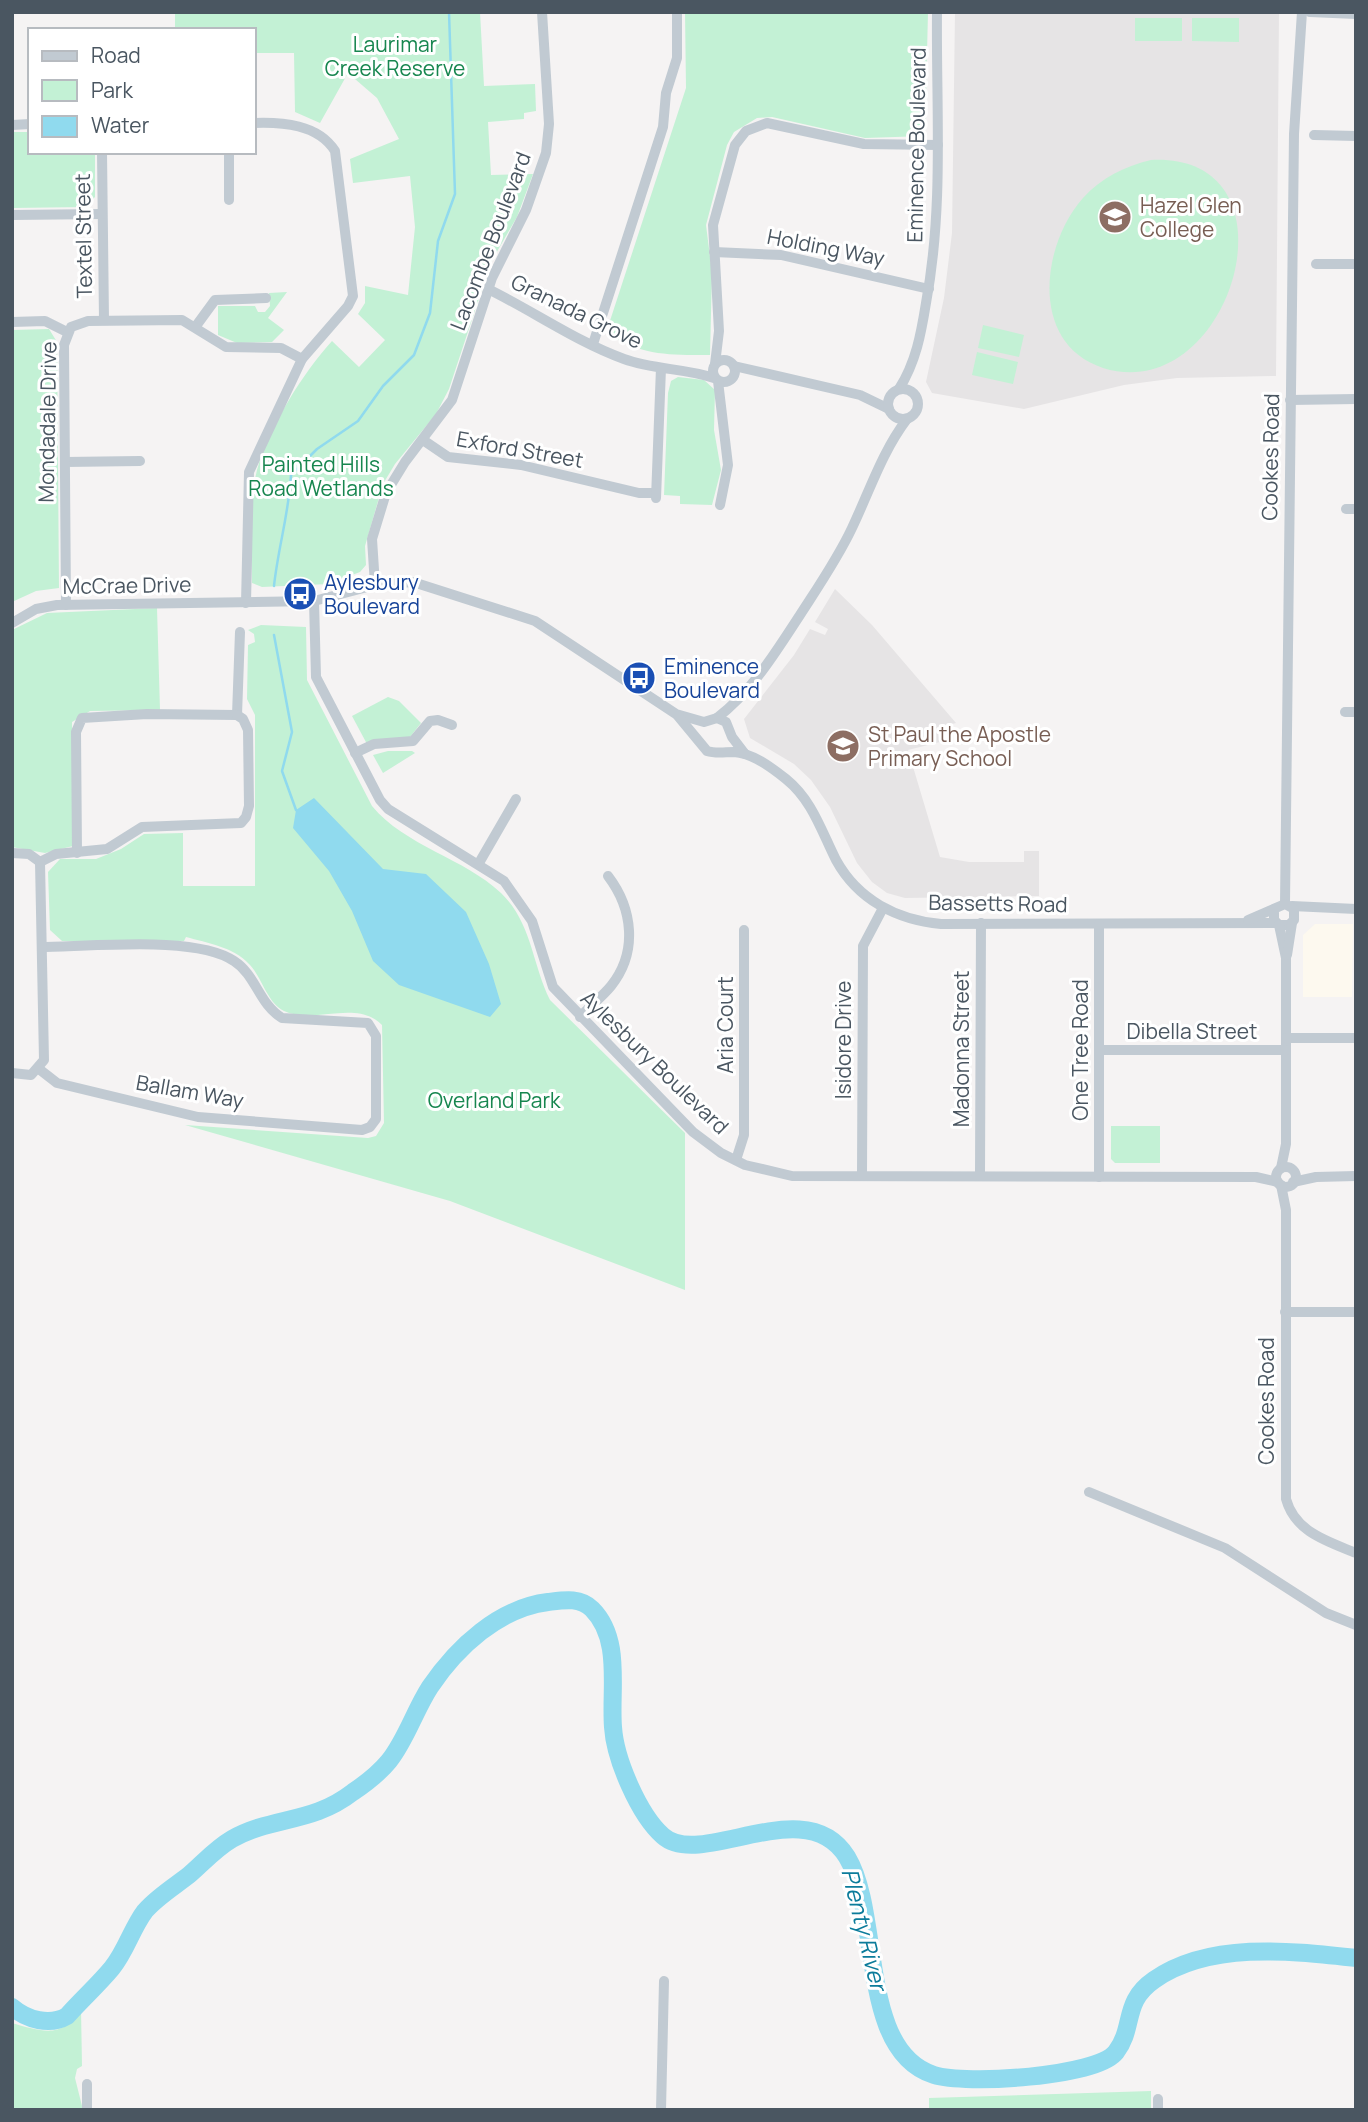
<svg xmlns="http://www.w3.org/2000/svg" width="1368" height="2122" font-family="Manrope,sans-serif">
<rect width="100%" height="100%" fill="#f5f3f3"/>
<polygon fill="#fdf9ef" points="1315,924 1353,924 1352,997 1303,997 1303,935"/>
<g fill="#e6e4e5">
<polygon points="955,12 1279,12 1276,376 1177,378 1124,385 1024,409 932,393 926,382 944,298 952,233"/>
<polygon points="835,589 872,625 956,723 937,728 940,742 908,750 940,857 969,862 1024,862 1024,851 1039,851 1039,896 905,898 887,893 872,882 857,863 830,807 811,780 794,764 750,738 744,719 794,655 810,629 825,635 828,629 815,622"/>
</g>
<g fill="#c3f1d5">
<path d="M 175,12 L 480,12 L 484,86 L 535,84 L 536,111 L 524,113 L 524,119 L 488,122 L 491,175 L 533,174 L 517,217 L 491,262 L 449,389 L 436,414 L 395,464 L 383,484 L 365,546 L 366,565 L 360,572 L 329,584 L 262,587 L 252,583 C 252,547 248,506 257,470 C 269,427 303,373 332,341 L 359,367 L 385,340 L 358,314 L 365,303 L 365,286 L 408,295 L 415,227 L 410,176 L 353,183 L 350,159 L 399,139 L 377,98 L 348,73 L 320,123 L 295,112 L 294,53 L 254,53 L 254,30 L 175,30 Z"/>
<path d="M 685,12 L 928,12 L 925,136 L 865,138 L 772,117 L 757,118 L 734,132 L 727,145 L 706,225 L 712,272 L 710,355 C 668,355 643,356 606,333 L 686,88 Z"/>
<rect x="1135" y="18" width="47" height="23"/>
<polygon points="1192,18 1239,18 1239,42 1192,41"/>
<polygon points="12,132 30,132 30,152 95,152 95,197 85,207 12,208"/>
<path d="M 1151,160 C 1306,152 1232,408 1103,368 C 1029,344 1041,245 1083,198 C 1101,178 1125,166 1151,160 Z"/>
<polygon points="287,292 268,318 284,330 272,342 237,343 218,335 218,306 255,306 258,312 265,312 270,306 269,293"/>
<polygon points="983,325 1024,335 1019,357 978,348"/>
<polygon points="49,329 57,342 59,588 36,591 12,602 12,330"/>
<polygon points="977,352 1018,362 1013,384 972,375"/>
<polygon points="678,377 704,380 715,390 714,430 721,470 712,505 680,504 680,496 664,495 668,393 671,381"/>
<polygon points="157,608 160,710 90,711 72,722 73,846 45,853 12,847 12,630 47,613"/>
<path d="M 261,625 L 306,627 L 307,680 L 372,806 C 405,846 464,858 501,893 C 532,923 532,964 550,1000 L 685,1133 L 685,1290 L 450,1201 L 185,1125 L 368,1138 L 376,1136 L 384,1123 L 382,1025 C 356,999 315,1025 284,1011 C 267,1003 262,977 249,964 C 234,947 207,943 186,937 L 184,941 L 62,941 L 50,930 L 48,872 L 60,859 L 96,859 L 121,849 L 144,834 L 183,833 L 183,886 L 255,886 L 255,715 L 247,699 L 248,645 L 255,642 L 254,634 L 248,630 Z"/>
<polygon points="388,697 399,701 421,723 410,737 367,744 352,716"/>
<polygon points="388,751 412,751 415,753 383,773 373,755"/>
<polygon points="1111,1126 1160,1126 1160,1163 1115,1163 1111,1159"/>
<path d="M 81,2008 L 82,2066 L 77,2069 L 75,2078 L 83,2110 L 12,2110 L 12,2023 C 43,2032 64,2039 81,2008 Z"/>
<polygon points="1151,2091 1151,2110 929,2110 929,2098"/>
</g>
<polygon fill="#90daee" points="314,798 383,869 426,874 466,912 489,964 501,1004 490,1017 399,985 373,961 352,911 329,871 293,828 296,810"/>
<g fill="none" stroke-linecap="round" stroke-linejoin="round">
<g stroke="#90daee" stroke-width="2.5">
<path d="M 274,586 C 278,548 289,513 291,475 L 317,449 L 358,421 L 383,386 L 414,355 L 430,313 L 438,241 L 455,194 L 449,12"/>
<polyline points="274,635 292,732 282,771 296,810"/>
</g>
<path stroke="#90daee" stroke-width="18" d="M 12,2007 C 27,2020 50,2026 67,2016 C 82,1999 98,1985 112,1968 C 126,1951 132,1928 145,1911 C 157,1897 175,1886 189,1875 C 203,1863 215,1849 232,1839 C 273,1816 312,1824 353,1792 C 365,1784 380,1772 389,1761 C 406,1740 415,1710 430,1687 C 457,1647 499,1608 548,1602 C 564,1600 580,1597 592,1609 C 622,1639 610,1689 613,1727 C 615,1759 639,1815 663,1836 C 701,1870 806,1790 847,1857 C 882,1915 858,2051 934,2075 C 965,2085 1097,2077 1116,2052 C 1135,2027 1122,2002 1154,1980 C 1210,1941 1292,1951 1356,1958"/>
<g stroke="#c1cad2" stroke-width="10">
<polyline points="1310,12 1356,14"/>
<polyline points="12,125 30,124"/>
<polyline points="1314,135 1356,136"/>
<polyline points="102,152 104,320"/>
<polyline points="229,152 229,200"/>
<polyline points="12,215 102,214"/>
<polyline points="714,252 781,255 929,289"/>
<polyline points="1316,264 1356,264"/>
<path d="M 488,289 C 533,311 577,342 624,359 C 654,370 685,368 714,378"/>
<polyline points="12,322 45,321 67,332"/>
<polyline points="196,326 215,300 266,298"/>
<polyline points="593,344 663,127 666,93 677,58 677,12"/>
<circle cx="724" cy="371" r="11"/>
<polyline points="715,364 719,331 713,225 735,145 746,131 767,123 864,144 938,145"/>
<polyline points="734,366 860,395 889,409"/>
<polyline points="718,381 728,465 720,505"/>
<circle cx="903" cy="404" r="15"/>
<path d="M 899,389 C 916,362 921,334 926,303 C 944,206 936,109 937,12"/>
<polyline points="1290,400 1356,399"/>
<polyline points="423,440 448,457 521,465 639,493 656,493"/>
<polyline points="65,462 140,461"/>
<polyline points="656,498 661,368"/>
<polyline points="1346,509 1356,509"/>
<polyline points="375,585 372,539 386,493 405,462 452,400 492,278 526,210 546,153 549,124 542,12"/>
<polyline points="314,601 316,677 380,800 388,809 504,881 532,921 553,987 693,1132 721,1153 745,1165 792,1176 1256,1177 1278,1182"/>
<path d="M 246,603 L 249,472 L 302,359 L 348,306 L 353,296 L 335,151 C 318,124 282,122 254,123"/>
<polyline points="66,605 64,345 71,327 88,321 182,320 226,347 281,348 302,359"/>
<polyline points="12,623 36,609 57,605 314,601 375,585 413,582 535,621 676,714 704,722 717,718 726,722 732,737 745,754"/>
<polyline points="1345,712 1356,712"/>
<polyline points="237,715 240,632"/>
<path d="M 678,716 L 707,751 C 716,754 725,752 734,752 C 752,753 771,767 786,779 C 812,800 821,830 836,860 C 858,900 897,920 941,924 L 1276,923"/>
<path d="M 717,718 C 753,690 775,653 800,615 C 818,587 838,558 852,528 C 870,490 882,452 907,419"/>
<polyline points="355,753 374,744 413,741 430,721 438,720 452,725"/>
<polyline points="12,853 29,854 40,862"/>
<polyline points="77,853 76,732 82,718 147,714 237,715"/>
<polyline points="40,862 56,854 107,849 142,827 241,823 246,817 249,806 248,730 243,719 237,715"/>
<polyline points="479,863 516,799"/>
<polyline points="1285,904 1294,134 1302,12"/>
<polyline points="1292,906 1356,909"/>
<polyline points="1248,920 1285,904 1294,909 1294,920 1289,925 1279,925 1274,920 1274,911"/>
<polyline points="1279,925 1286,958 1286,1144 1281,1168"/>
<polyline points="1287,955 1292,923"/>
<path d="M 580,1017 C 590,1006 602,997 611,986 C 638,952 633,909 608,876"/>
<polyline points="1286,1038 1356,1038"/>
<polyline points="1099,1050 1286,1050"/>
<path d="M 39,1069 L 57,1083 L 198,1117 L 362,1130 L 370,1127 L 376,1119 L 376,1036 L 368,1023 L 282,1018 C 259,1004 256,975 234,961 C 196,935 91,947 43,947"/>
<polyline points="12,1073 31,1075 44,1060 40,862"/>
<polyline points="736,1160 744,1135 744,930"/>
<circle cx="1286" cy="1177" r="10"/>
<polyline points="862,1176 863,946 883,908"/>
<polyline points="980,1176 981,923"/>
<polyline points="1099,1177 1099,924"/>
<polyline points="1293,1182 1316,1177 1356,1176"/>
<path d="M 1281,1185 L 1286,1210 L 1286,1499 C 1295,1532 1327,1541 1356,1553"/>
<polyline points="1285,1312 1356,1312"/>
<polyline points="1089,1492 1225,1548 1326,1613 1356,1625"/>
<polyline points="87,2084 87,2110"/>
<polyline points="661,2110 664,1981"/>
<polyline points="1158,2110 1158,2099"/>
</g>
</g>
<defs>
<symbol id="school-disc" viewBox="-11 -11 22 22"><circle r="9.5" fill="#8d6e63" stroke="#fff"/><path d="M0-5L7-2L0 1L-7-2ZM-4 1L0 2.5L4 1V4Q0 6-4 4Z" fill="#fff"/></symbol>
<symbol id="bus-disc" viewBox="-11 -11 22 22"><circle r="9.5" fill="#1a4fb4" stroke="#fff"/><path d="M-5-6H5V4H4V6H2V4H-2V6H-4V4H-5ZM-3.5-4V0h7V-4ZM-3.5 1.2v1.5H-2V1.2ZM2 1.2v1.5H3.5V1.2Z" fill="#fff"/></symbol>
</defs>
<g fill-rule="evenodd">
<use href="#school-disc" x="1096" y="198" width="38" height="38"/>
<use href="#bus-disc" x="281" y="575" width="38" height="38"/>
<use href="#bus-disc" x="620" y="659" width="38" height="38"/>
<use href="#school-disc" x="824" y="727" width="38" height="38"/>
</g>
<g text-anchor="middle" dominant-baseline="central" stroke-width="6" stroke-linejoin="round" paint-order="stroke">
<g font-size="21" fill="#17864f" stroke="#fff">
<text x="395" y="44">Laurimar<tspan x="395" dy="24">Creek Reserve</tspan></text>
<text x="321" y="464">Painted Hills<tspan x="321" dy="24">Road Wetlands</tspan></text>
<text x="494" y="1100">Overland Park</text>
</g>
<g font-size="21" fill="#4a5661" stroke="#fff">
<text transform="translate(916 145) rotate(-89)">Eminence Boulevard</text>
<text transform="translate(83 236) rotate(-91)">Textel Street</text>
<text transform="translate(490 241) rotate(-69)">Lacombe Boulevard</text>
<text transform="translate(826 247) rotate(11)">Holding Way</text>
<text transform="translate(577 311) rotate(26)">Granada Grove</text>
<text transform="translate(47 422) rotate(-89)">Mondadale Drive</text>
<text transform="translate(520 449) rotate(10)">Exford Street</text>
<text transform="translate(1270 457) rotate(-89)">Cookes Road</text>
<text transform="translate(127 585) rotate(-1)">McCrae Drive</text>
<text transform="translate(998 903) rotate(1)">Bassetts Road</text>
<text transform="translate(725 1025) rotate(-90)">Aria Court</text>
<text x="1192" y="1031">Dibella Street</text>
<text transform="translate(843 1040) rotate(-90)">Isidore Drive</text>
<text transform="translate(961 1049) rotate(-90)">Madonna Street</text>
<text transform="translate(1080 1050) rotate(-90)">One Tree Road</text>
<text transform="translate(655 1062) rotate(44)">Aylesbury Boulevard</text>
<text transform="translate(190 1091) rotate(10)">Ballam Way</text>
<text transform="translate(1266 1401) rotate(-90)">Cookes Road</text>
</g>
<g font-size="21" fill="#785e54" stroke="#fff" text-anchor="start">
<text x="1140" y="205">Hazel Glen<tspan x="1140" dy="24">College</tspan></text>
<text x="868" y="734">St Paul the Apostle<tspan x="868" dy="24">Primary School</tspan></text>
</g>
<g font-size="21" fill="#164399" stroke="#fff" text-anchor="start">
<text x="324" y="582">Aylesbury<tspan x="324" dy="24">Boulevard</tspan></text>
<text x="664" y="666">Eminence<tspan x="664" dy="24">Boulevard</tspan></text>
</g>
<g font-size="23" font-style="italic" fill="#0c7c9b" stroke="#fff">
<text transform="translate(865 1929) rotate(76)">Plenty River</text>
</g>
</g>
<rect width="1368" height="2122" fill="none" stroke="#4a5661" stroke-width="28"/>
<rect x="28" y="28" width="228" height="126" fill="#ffffff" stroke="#b7bbc0" stroke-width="2"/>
<rect x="42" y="51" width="35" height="10" fill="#c1cad2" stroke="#b7bbc0" stroke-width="2"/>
<text x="91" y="63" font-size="21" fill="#4a5661">Road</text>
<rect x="42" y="80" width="35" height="21" fill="#c3f1d5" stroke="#b7bbc0" stroke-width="2"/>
<text x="91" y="98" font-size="21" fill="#4a5661">Park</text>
<rect x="42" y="116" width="35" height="21" fill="#90daee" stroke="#b7bbc0" stroke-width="2"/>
<text x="91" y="133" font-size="21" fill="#4a5661">Water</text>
</svg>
